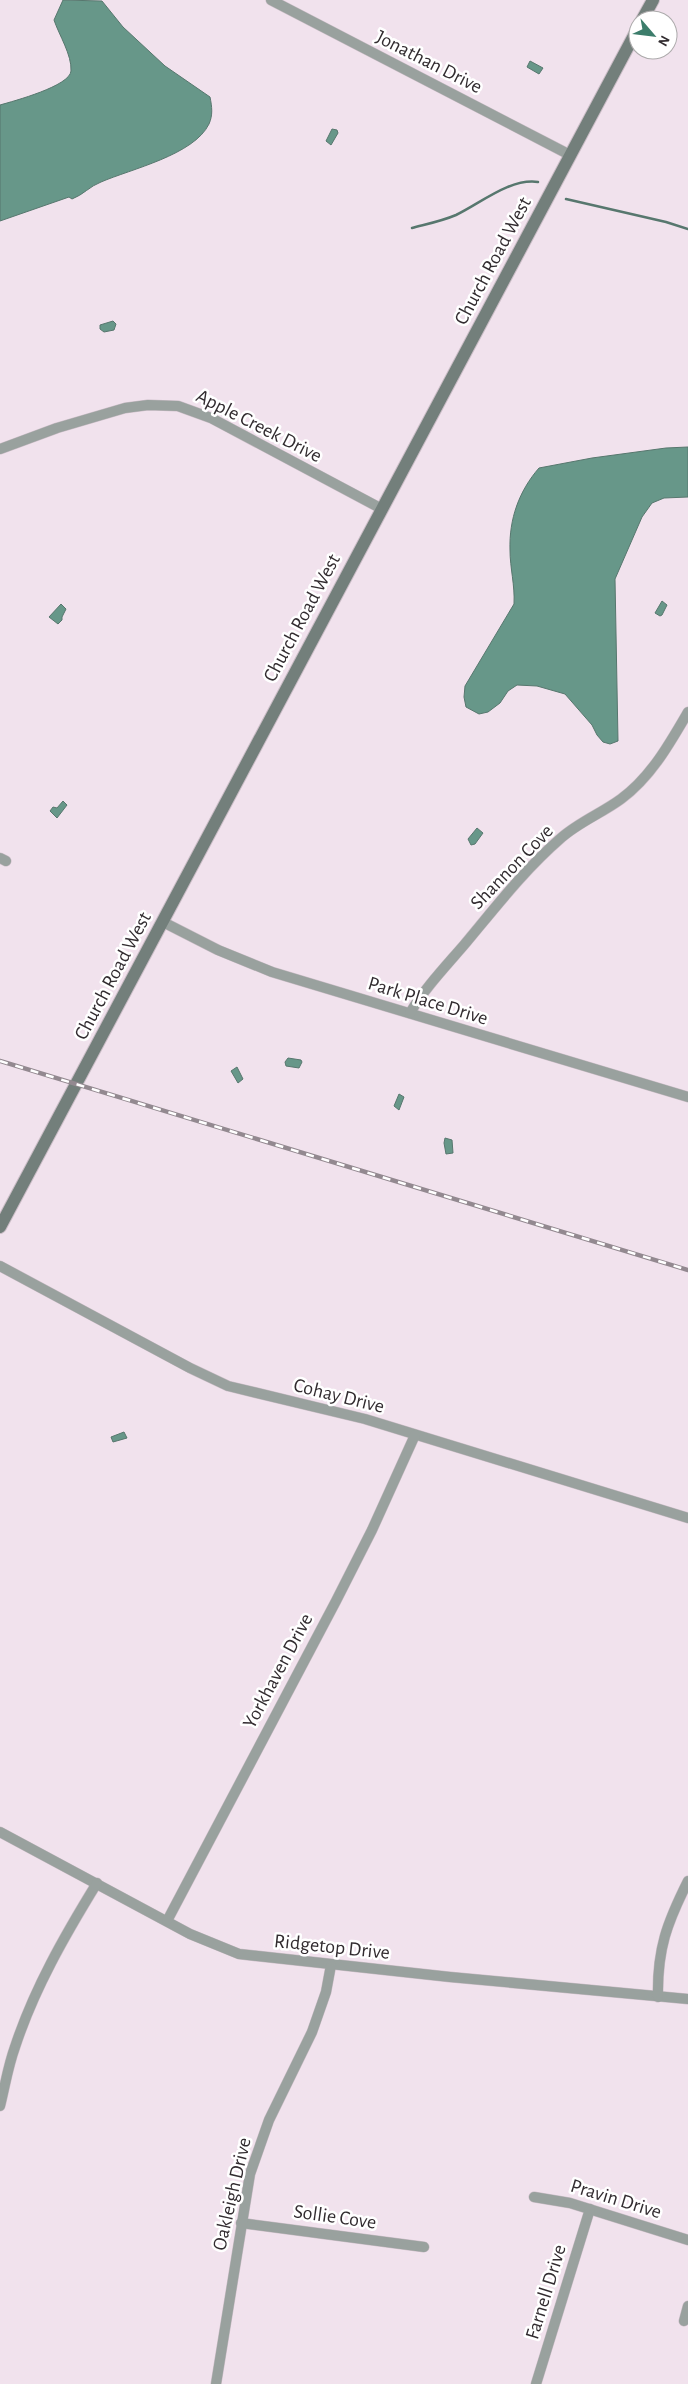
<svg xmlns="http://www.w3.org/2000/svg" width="688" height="2384" font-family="'Alegreya Sans',sans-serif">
<rect width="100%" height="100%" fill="#f1e2ed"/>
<g fill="#679789" stroke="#57776e">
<path d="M 63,0 L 102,1 L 123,27 L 165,66 L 210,97 C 212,107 213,115 209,124 C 194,155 131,169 101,182 C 90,186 83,195 72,199 L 69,197 L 0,221 L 0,105 C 14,101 70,86 71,71 C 72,55 59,35 54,20 Z"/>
<polygon points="530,61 543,68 539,74 527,67"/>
<polygon points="332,129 337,130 338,133 331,145 326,141"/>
<polygon points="113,321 116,324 114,330 104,332 100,329 100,325"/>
<path d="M 688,447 L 688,497 L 664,498 L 652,503 L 642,517 L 615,579 L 618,741 L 610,744 L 603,742 L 597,735 L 592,725 L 565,694 L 537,686 L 517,685 L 508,691 L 500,703 L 488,712 L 479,714 L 466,707 L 464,697 L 465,686 L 514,604 C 515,585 510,568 510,550 C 509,519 519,491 539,468 L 592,458 L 666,448 Z"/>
<polygon points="662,601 667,605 662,615 660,616 655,613"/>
<polygon points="61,604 66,609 62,617 62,620 58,624 49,617"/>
<polygon points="63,801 67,805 57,818 50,811 53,807 57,808"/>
<polygon points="477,828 483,833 475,844 471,845 468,839"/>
<polygon points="288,1058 301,1060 302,1062 299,1068 286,1066 285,1062"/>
<polygon points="237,1067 243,1079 238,1083 231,1071"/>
<polygon points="399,1094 404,1097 399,1110 394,1106"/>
<polygon points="445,1138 452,1140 453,1153 446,1154 444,1143"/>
<polygon points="124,1432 127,1438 113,1442 111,1437"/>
</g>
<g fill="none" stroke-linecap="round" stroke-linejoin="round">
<g stroke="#57776e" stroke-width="2.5">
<polyline points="566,199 666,222 688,229"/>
<path d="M 412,228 C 427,224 442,221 456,215 C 481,203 510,178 538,182"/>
</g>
<defs>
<g id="street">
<polyline points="271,0 570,155"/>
<polyline points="0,449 57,428 125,408 148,405 178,406 211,418 382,509"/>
<polyline points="0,858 6,861"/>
<polyline points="163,922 218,950 272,972 688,1097"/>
<path d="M 410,1013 C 425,988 445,967 464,945 C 495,908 524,870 561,838 C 579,822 602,813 621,799 C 651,777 670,743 688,712"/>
<polyline points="0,1266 190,1368 228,1386 365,1419 688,1518"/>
<polyline points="0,1832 190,1934 239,1954 450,1977 688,1999"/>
<polyline points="167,1921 336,1601 372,1530 415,1435"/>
<path d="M 658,1997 C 657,1949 667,1923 688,1881"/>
<path d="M 0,2106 C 5,2086 8,2066 15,2047 C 34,1989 65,1935 97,1883"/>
<polyline points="534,2197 570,2203 688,2240"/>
<polyline points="241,2223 424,2247"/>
<polyline points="684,2321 688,2306"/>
<polyline points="216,2384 250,2174 269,2120 312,2032 326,1992 331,1965"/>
<polyline points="536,2384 590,2209"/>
</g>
<g id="secondary">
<polyline points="642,20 653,0"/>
<polyline points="0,1227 638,28"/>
</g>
</defs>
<use href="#street" stroke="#cbbec7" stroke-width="11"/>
<use href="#secondary" stroke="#cbbec7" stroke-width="14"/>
<use href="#street" stroke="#99a19e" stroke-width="10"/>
<use href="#secondary" stroke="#737f7b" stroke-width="12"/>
<defs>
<polyline id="rail" points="0,1061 688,1270"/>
</defs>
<use href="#rail" stroke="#938990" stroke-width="4.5"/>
<use href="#rail" stroke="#fff" stroke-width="2.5" stroke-dasharray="8" stroke-linecap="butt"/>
</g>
<g text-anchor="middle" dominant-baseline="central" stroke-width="5" stroke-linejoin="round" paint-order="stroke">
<g font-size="20" fill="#322c30" stroke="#fff">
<text transform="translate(429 62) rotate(27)">Jonathan Drive</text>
<text transform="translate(493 261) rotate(-62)">Church Road West</text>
<text transform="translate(259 426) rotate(27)">Apple Creek Drive</text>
<text transform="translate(302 618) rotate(-62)">Church Road West</text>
<text transform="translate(512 867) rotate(-46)">Shannon Cove</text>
<text transform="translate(113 976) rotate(-62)">Church Road West</text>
<text transform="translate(428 1001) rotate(17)">Park Place Drive</text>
<text transform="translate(339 1396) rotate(14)">Cohay Drive</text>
<text transform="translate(278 1671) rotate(-62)">Yorkhaven Drive</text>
<text transform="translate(332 1947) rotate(6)">Ridgetop Drive</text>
<text transform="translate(232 2194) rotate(-77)">Oakleigh Drive</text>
<text transform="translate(616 2199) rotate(17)">Pravin Drive</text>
<text transform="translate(335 2217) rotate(8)">Sollie Cove</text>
<text transform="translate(546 2292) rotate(-73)">Farnell Drive</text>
</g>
</g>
<g transform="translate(653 35) rotate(118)"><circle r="24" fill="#ffffff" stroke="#adabac"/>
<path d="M0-4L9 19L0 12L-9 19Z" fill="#3c7d6b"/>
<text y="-8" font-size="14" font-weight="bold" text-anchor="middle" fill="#322c30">N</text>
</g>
</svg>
